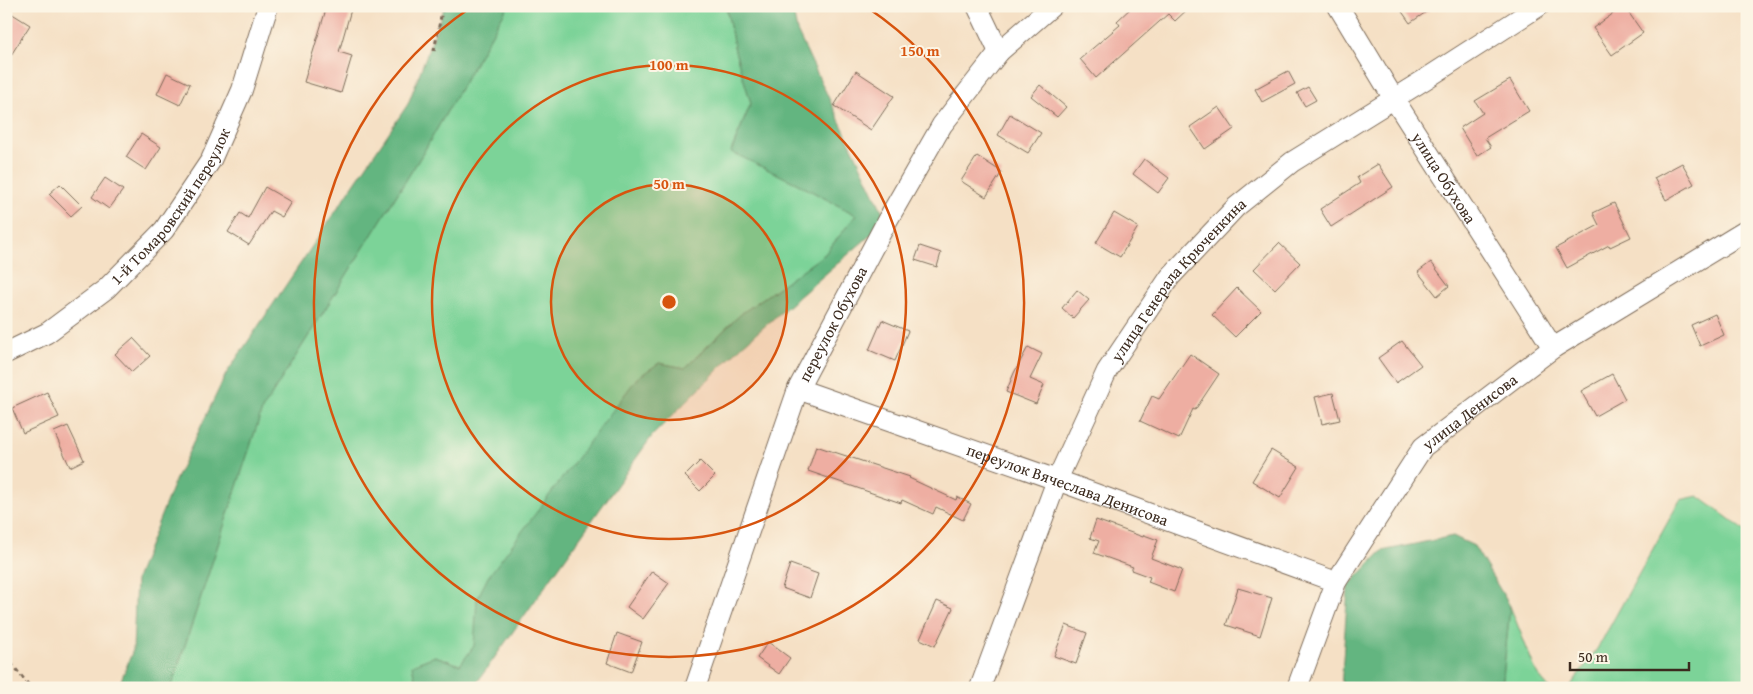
<svg xmlns="http://www.w3.org/2000/svg" width="1753" height="694" font-family="'Gentium Book Plus',serif">
<rect width="100%" height="100%" fill="#fcf5e5"/>
<filter id="ink" filterUnits="userSpaceOnUse"><feTurbulence type="fractalNoise" baseFrequency=".02" numOctaves="2"/><feDisplacementMap in="SourceGraphic" scale="10" xChannelSelector="R" yChannelSelector="G"/><feConvolveMatrix kernelMatrix="1 2 1 2 8 2 1 2 1" color-interpolation-filters="sRGB"/></filter>
<filter id="wash" filterUnits="userSpaceOnUse"><feTurbulence type="fractalNoise" baseFrequency=".0096" numOctaves="4" result="noise"/><feDisplacementMap in="SourceGraphic" scale="20" xChannelSelector="R" yChannelSelector="G"/><feGaussianBlur stdDeviation="1.12" result="paint"/><feColorMatrix in="noise" values="0 0 0 0 0 0 0 0 0 0 0 0 0 0 0 0 0 1.4 0 .05"/><feComposite in="paint" operator="in"/></filter>
<g filter="url(#wash)">
<rect width="100%" height="100%" fill="#f5e0c5"/>
<g fill="#7bd398" stroke="#5b7e5b">
<polygon points="508,6 726,6 735,51 751,103 731,151 798,184 856,215 825,254 741,314 685,368 659,363 477,599 475,646 460,665 435,656 412,665 417,688 171,688 262,410 423,153"/>
<polygon points="1698,496 1747,532 1747,688 1569,688 1599,646 1680,500"/>
<polygon points="1510,606 1537,674 1549,688 1502,688"/>
</g>
<g fill="#64b580" stroke="#50704f">
<polygon points="445,6 508,6 423,153 262,410 171,688 118,688 133,650 136,579 173,485 226,374 408,104"/>
<polygon points="726,6 792,6 797,31 887,221 743,345 652,436 473,688 417,688 412,665 435,656 460,665 474,646 477,599 488,577 637,378 659,363 685,368 741,314 825,254 856,215 798,184 731,152 751,103 735,51"/>
<polygon points="1453,536 1474,546 1510,606 1502,688 1341,688 1348,586 1382,551"/>
</g>
<g id="blocks">
<g fill="#eeaea2">
<polygon points="327,6 352,6 339,52 352,56 341,93 304,82"/>
<polygon points="1133,6 1191,6 1175,21 1168,14 1096,78 1080,59 1120,25 1117,21"/>
<polygon points="1398,6 1435,6 1410,23"/>
<polygon points="1624,6 1643,33 1612,55 1593,28"/>
<polygon points="6,10 30,25 6,63"/>
<polygon points="856,71 894,96 871,130 834,106"/>
<polygon points="1288,71 1295,84 1262,102 1255,89"/>
<polygon points="167,73 190,84 180,105 157,94"/>
<polygon points="1510,80 1529,111 1485,138 1491,147 1477,156 1460,128 1483,113 1475,101"/>
<polygon points="1040,85 1066,107 1057,117 1031,96"/>
<polygon points="1308,87 1316,100 1305,106 1297,93"/>
<polygon points="1219,107 1234,129 1205,149 1190,127"/>
<polygon points="1010,114 1041,133 1028,153 998,135"/>
<polygon points="141,134 161,147 146,170 126,157"/>
<polygon points="977,156 1002,172 986,197 961,181"/>
<polygon points="1144,159 1169,178 1158,193 1133,174"/>
<polygon points="1682,163 1694,184 1666,200 1654,178"/>
<polygon points="1378,164 1393,187 1331,227 1320,209 1360,183 1357,177"/>
<polygon points="105,178 123,190 109,209 92,197"/>
<polygon points="60,184 82,206 71,216 49,194"/>
<polygon points="265,187 291,202 282,217 271,211 249,245 228,232 240,213 248,218"/>
<polygon points="1614,203 1631,237 1610,247 1609,245 1567,268 1556,248 1599,225 1593,213"/>
<polygon points="1114,213 1138,227 1120,257 1096,243"/>
<polygon points="1279,243 1300,263 1275,289 1254,269"/>
<polygon points="920,246 941,253 937,267 915,260"/>
<polygon points="1431,262 1449,286 1437,296 1418,272"/>
<polygon points="1237,288 1261,311 1235,337 1212,315"/>
<polygon points="1077,290 1089,300 1073,318 1062,308"/>
<polygon points="1715,314 1724,335 1700,346 1691,325"/>
<polygon points="882,320 908,331 895,361 869,350"/>
<polygon points="133,338 150,356 132,372 115,354"/>
<polygon points="1402,341 1421,365 1396,383 1378,358"/>
<polygon points="1028,347 1042,354 1030,379 1044,385 1036,404 1006,392 1014,373"/>
<polygon points="1190,354 1219,374 1195,410 1193,409 1179,439 1140,421 1152,396 1159,399"/>
<polygon points="1612,374 1625,399 1595,416 1581,391"/>
<polygon points="47,392 59,417 23,433 12,408"/>
<polygon points="1333,393 1340,420 1322,424 1315,397"/>
<polygon points="68,426 84,460 70,467 54,432"/>
<polygon points="816,446 910,477 909,478 956,500 957,497 971,504 963,520 936,507 933,514 902,500 901,503 808,471"/>
<polygon points="1271,450 1299,467 1280,498 1252,481"/>
<polygon points="700,461 715,476 700,491 685,476"/>
<polygon points="1096,520 1143,537 1144,535 1158,540 1151,558 1182,570 1174,592 1148,582 1150,577 1131,570 1133,567 1094,553 1099,541 1090,538"/>
<polygon points="790,564 818,574 810,598 782,588"/>
<polygon points="652,571 669,583 643,619 627,607"/>
<polygon points="1238,588 1272,598 1260,636 1226,625"/>
<polygon points="937,601 953,608 935,646 920,639"/>
<polygon points="1066,625 1087,633 1076,664 1054,656"/>
<polygon points="617,633 642,642 631,672 607,663"/>
<polygon points="768,642 790,658 779,674 757,658"/>
</g>
</g>
</g>
<g filter="url(#ink)">
<use href="#blocks" fill-opacity="0" stroke="#7c6a58" stroke-width="1"/>
<g fill="none" stroke-linecap="round" stroke-linejoin="round">
<defs>
<g id="minor">
<polyline points="977,6 999,52"/>
<path id="s1" d="M 1338,6 L 1394,99 L 1553,348"/>
<path id="s2" d="M 6,353 L 47,333 L 106,289 L 164,230 L 211,160 L 242,90 L 268,6"/>
<path id="s3" d="M 798,389 L 1057,480 L 1336,582"/>
<path id="s4" d="M 695,688 L 798,389 L 887,221 L 942,125 L 999,52 L 1052,6"/>
<path id="s5" d="M 980,688 L 1057,480 L 1107,371 L 1170,277 L 1236,207 L 1292,162 L 1424,80 L 1539,6"/>
<path id="s6" d="M 1297,688 L 1336,582 L 1423,447 L 1553,348 L 1747,230"/>
</g>
</defs>
<use href="#minor" stroke="#7c6a58" stroke-width="22"/>
<g stroke="#7c6a58" stroke-width="3" stroke-dasharray="4 4" stroke-linecap="butt">
<polyline points="434,51 443,6"/>
<polyline points="6,657 31,688"/>
</g>
<use href="#minor" stroke="#fff" stroke-width="20"/>
</g>
</g>
<circle cx="669" cy="302" r="118" fill="#d7540e" fill-opacity=".12"/>
<g fill="none" stroke="#d7540e" stroke-width="2.5">
<circle cx="669" cy="302" r="118"/>
<circle cx="669" cy="302" r="237"/>
<path d="M868 8A355 355 0 1 1 470 8"/>
</g>
<g text-anchor="middle" dominant-baseline="central" stroke-width="4" stroke-linejoin="round" paint-order="stroke">
<g font-size="16" fill="#3b2a1e" stroke="#fcf5e5">
<text stroke="none"><textPath href="#s1" startOffset="202">улица Обухова</textPath></text>
<text stroke="none"><textPath href="#s2" startOffset="225">1-й Томаровский переулок</textPath></text>
<text stroke="none"><textPath href="#s5" startOffset="458">улица Генерала Крюченкина</textPath></text>
<text stroke="none"><textPath href="#s4" startOffset="390">переулок Обухова</textPath></text>
<text stroke="none"><textPath href="#s6" startOffset="332">улица Денисова</textPath></text>
<text stroke="none"><textPath href="#s3" startOffset="286">переулок Вячеслава Денисова</textPath></text>
</g>
</g>
<circle cx="669" cy="302" r="8" fill="#d7540e" stroke="#fcf5e5" stroke-width="2.5"/>
<g font-size="15" text-anchor="middle" font-weight="bold" fill="#d7540e" stroke="#fcf5e5" stroke-width="4" stroke-linejoin="round" paint-order="stroke">
<text x="920" y="56">150 m</text>
<text x="669" y="70">100 m</text>
<text x="669" y="189">50 m</text>
</g>
<rect width="1753" height="694" fill="none" stroke="#fcf5e5" stroke-width="25"/>
<path d="M1570 662v8h119v-8" fill="none" stroke="#3b2a1e" stroke-width="2.5"/>
<text x="1578" y="662" font-size="15" fill="#3b2a1e" stroke="#fcf5e5" stroke-width="4" paint-order="stroke">50 m</text>
</svg>
